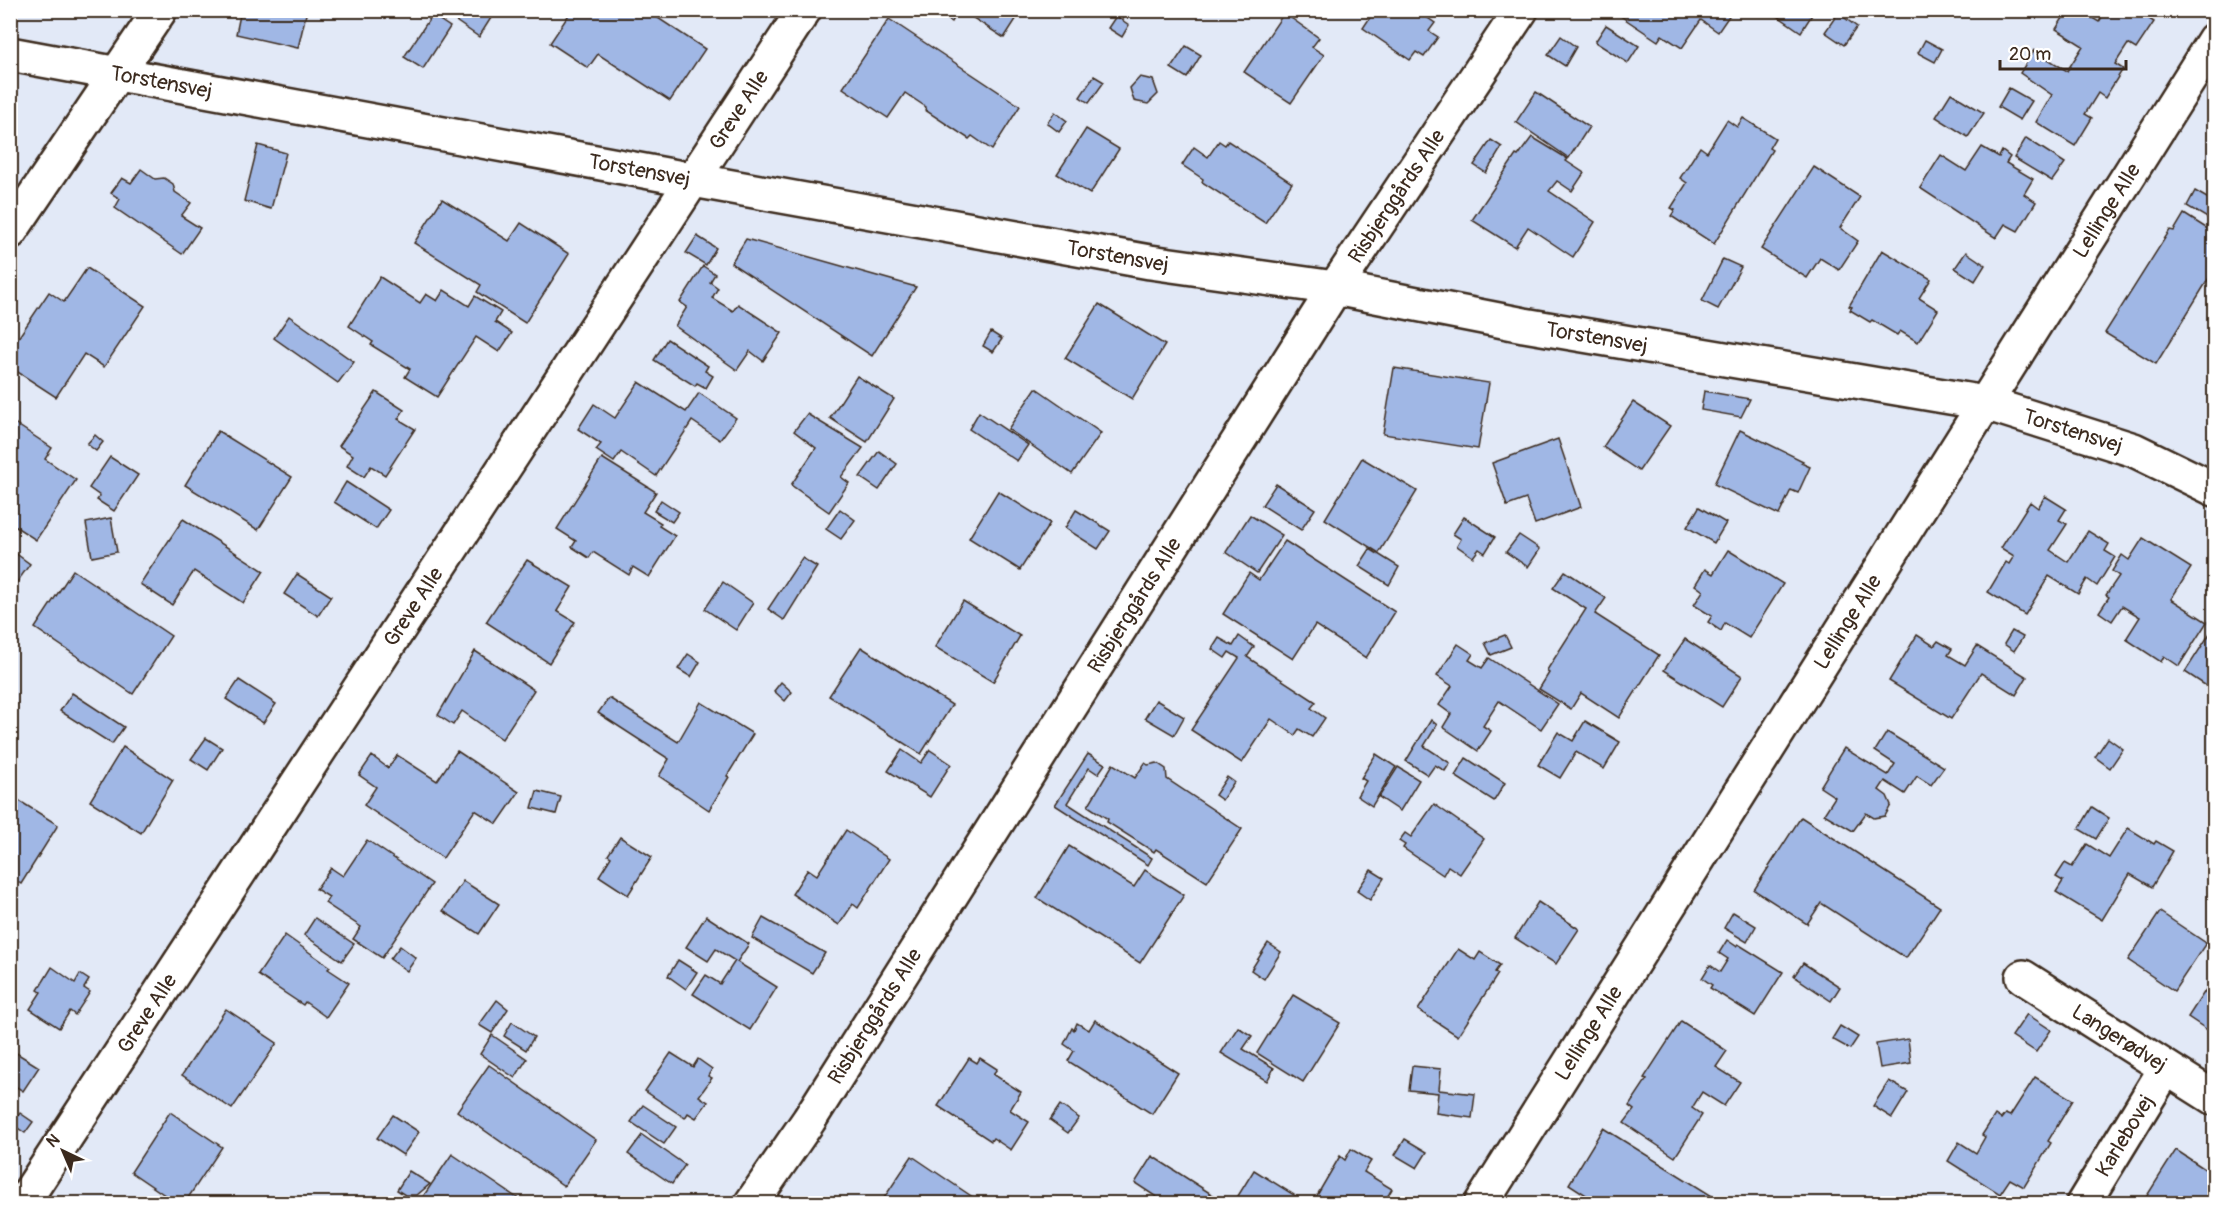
<svg xmlns="http://www.w3.org/2000/svg" width="2225" height="1214" font-family="Pangolin,sans-serif">
<rect width="100%" height="100%" fill="#e2e9f7"/>
<filter id="ink" filterUnits="userSpaceOnUse"><feTurbulence type="fractalNoise" baseFrequency=".0167" numOctaves="2"/><feDisplacementMap in="SourceGraphic" scale="12" xChannelSelector="R" yChannelSelector="G"/><feConvolveMatrix kernelMatrix="1 2 1 2 8 2 1 2 1" color-interpolation-filters="sRGB"/></filter>
<g filter="url(#ink)">
<g fill="#a0b7e5" stroke="#3b2a1e" stroke-width="1.5">
<polygon points="241,10 307,10 298,48 236,34"/>
<polygon points="440,10 496,10 479,37"/>
<polygon points="572,10 646,10 705,49 670,101 598,54 588,68 550,43"/>
<polygon points="934,10 959,10 952,22"/>
<polygon points="969,10 1022,10 1004,38 967,14"/>
<polygon points="1375,10 1416,10 1435,23 1429,31 1438,37 1424,57 1416,52 1410,60 1363,28"/>
<polygon points="1621,10 1733,10 1718,32 1701,20 1682,48 1662,35 1658,41 1619,15"/>
<polygon points="1769,10 1815,10 1801,32"/>
<polygon points="2068,10 2079,10 2099,22 2106,10 2150,10 2146,17 2154,22 2136,49 2128,44 2115,64 2123,69 2105,98 2098,93 2085,114 2092,118 2075,146 2036,122 2052,95 2020,73 2034,50 2067,71 2083,46 2056,29"/>
<polygon points="1284,13 1319,38 1312,47 1324,55 1291,103 1244,72"/>
<polygon points="1838,13 1857,27 1844,45 1825,32"/>
<polygon points="432,15 450,27 423,69 404,57"/>
<polygon points="1116,16 1129,25 1122,37 1108,28"/>
<polygon points="889,19 1020,106 992,150 972,136 969,139 925,110 926,107 905,93 888,118 843,88"/>
<polygon points="1606,25 1639,46 1628,63 1595,42"/>
<polygon points="1561,36 1576,47 1565,66 1548,55"/>
<polygon points="1925,40 1942,49 1935,62 1918,53"/>
<polygon points="1186,46 1201,55 1187,78 1171,68"/>
<polygon points="1094,76 1104,82 1089,103 1080,97"/>
<polygon points="1140,77 1153,80 1158,94 1148,104 1134,101 1130,88"/>
<polygon points="2009,88 2032,101 2020,120 1998,107"/>
<polygon points="1536,92 1589,127 1569,158 1516,122"/>
<polygon points="1951,93 1984,113 1968,137 1936,117"/>
<polygon points="1055,112 1067,121 1059,132 1047,123"/>
<polygon points="1743,118 1775,138 1769,148 1772,150 1714,244 1671,216 1675,210 1671,208 1687,183 1680,178 1700,147 1707,152 1727,120 1737,127"/>
<polygon points="1086,129 1119,149 1090,194 1057,174"/>
<polygon points="1532,137 1568,159 1566,161 1584,173 1572,191 1557,181 1549,191 1595,222 1573,257 1528,227 1515,247 1472,220 1516,155 1518,156"/>
<polygon points="2026,138 2065,163 2052,181 2014,158"/>
<polygon points="1491,140 1502,147 1486,173 1474,165"/>
<polygon points="1219,141 1225,145 1228,141 1292,183 1265,223 1202,182 1203,179 1182,165 1194,147 1208,157"/>
<polygon points="258,145 286,153 271,209 244,201"/>
<polygon points="1982,147 1999,157 2002,151 2010,157 2006,163 2033,179 2024,194 2036,202 2018,231 2005,224 1996,238 1920,188 1941,155 1966,171"/>
<polygon points="1814,167 1860,197 1840,228 1858,241 1839,270 1820,258 1807,278 1761,249"/>
<polygon points="141,169 155,179 164,178 173,184 175,192 191,203 181,216 200,228 182,254 115,208 120,199 111,193 122,178 131,183"/>
<polygon points="2195,191 2214,202 2214,222 2187,206"/>
<polygon points="442,199 509,241 521,223 569,254 525,323 477,292 481,285 414,243"/>
<polygon points="2184,214 2214,233 2214,270 2156,364 2105,333 2170,230 2174,231"/>
<polygon points="697,236 716,248 706,265 686,253"/>
<polygon points="746,239 916,287 872,356 731,263"/>
<polygon points="1882,250 1931,279 1919,298 1938,310 1918,342 1900,331 1897,335 1872,320 1870,322 1850,310 1852,307 1849,306"/>
<polygon points="1966,252 1985,265 1975,281 1955,268"/>
<polygon points="1723,259 1741,267 1718,309 1702,301"/>
<polygon points="703,266 715,274 710,282 718,288 712,298 733,311 738,304 782,333 763,361 750,351 737,370 675,326 687,307 680,302"/>
<polygon points="87,268 145,306 104,367 84,354 56,397 10,367 10,350 49,292 64,302"/>
<polygon points="380,277 420,303 426,294 437,301 444,290 469,306 475,296 501,312 495,322 512,333 499,352 476,337 437,397 405,377 410,369 371,345 373,342 349,326"/>
<polygon points="1099,304 1165,345 1132,399 1065,358"/>
<polygon points="289,316 354,362 338,383 274,338"/>
<polygon points="991,332 1002,339 993,352 983,346"/>
<polygon points="667,339 708,366 705,371 713,376 706,388 697,383 695,386 654,360"/>
<polygon points="1394,368 1489,383 1478,449 1383,434"/>
<polygon points="857,376 894,399 867,442 830,418"/>
<polygon points="639,382 686,412 699,393 736,418 720,440 692,421 656,476 621,452 614,462 596,450 601,444 578,429 594,404 615,418"/>
<polygon points="1036,388 1101,433 1072,474 1008,429"/>
<polygon points="1704,391 1750,399 1741,417 1701,410"/>
<polygon points="376,392 404,410 398,419 415,429 385,475 371,466 364,477 347,466 353,455 339,446"/>
<polygon points="1633,402 1670,426 1639,471 1603,447"/>
<polygon points="979,412 1028,445 1017,461 969,429"/>
<polygon points="807,414 863,448 841,477 849,483 829,512 791,485 816,448 794,431"/>
<polygon points="10,420 52,448 45,459 76,480 36,540 10,523"/>
<polygon points="1740,430 1803,461 1801,463 1810,467 1798,493 1791,490 1779,515 1714,484"/>
<polygon points="218,431 292,477 258,530 185,485"/>
<polygon points="95,435 103,442 96,451 87,444"/>
<polygon points="1558,439 1581,507 1535,524 1526,499 1507,506 1492,463"/>
<polygon points="879,451 897,464 879,490 860,477"/>
<polygon points="110,457 138,475 114,511 97,500 100,496 89,488"/>
<polygon points="602,458 656,492 643,512 661,523 659,526 675,536 649,577 633,567 629,575 593,552 589,558 572,547 576,541 557,529"/>
<polygon points="1362,458 1417,491 1379,553 1325,519"/>
<polygon points="346,482 389,510 376,529 334,502"/>
<polygon points="1276,484 1315,509 1301,530 1262,505"/>
<polygon points="998,491 1050,523 1020,570 969,538"/>
<polygon points="2045,496 2066,509 2059,520 2067,524 2050,550 2068,562 2088,531 2109,544 2105,551 2115,557 2097,586 2087,579 2078,594 2049,576 2025,615 1988,592 2006,562 2009,564 2014,556 2001,548 2030,502 2038,508"/>
<polygon points="661,500 679,512 672,522 654,511"/>
<polygon points="1699,507 1726,523 1714,543 1687,527"/>
<polygon points="840,509 855,520 841,539 826,529"/>
<polygon points="1076,510 1110,531 1098,549 1065,528"/>
<polygon points="1250,515 1282,535 1257,573 1226,552"/>
<polygon points="1464,517 1495,537 1485,553 1479,549 1473,557 1457,546 1461,539 1453,534"/>
<polygon points="111,518 117,552 92,557 86,523"/>
<polygon points="183,519 264,571 243,603 194,571 172,605 140,584"/>
<polygon points="1519,535 1540,549 1528,567 1506,552"/>
<polygon points="2143,538 2191,568 2171,599 2207,622 2179,666 2164,656 2161,662 2126,639 2140,617 2122,606 2112,621 2099,612 2109,597 2106,595 2119,576 2112,571 2122,555 2129,560"/>
<polygon points="1285,541 1395,612 1366,658 1315,625 1293,659 1223,614 1249,573 1259,580"/>
<polygon points="1370,549 1399,567 1389,585 1359,566"/>
<polygon points="11,550 30,564 10,592 10,551"/>
<polygon points="1728,550 1783,584 1749,638 1725,623 1721,631 1708,622 1712,616 1694,605 1703,591 1695,585 1705,569 1713,574"/>
<polygon points="802,558 817,567 784,620 768,609"/>
<polygon points="527,560 572,587 557,611 575,622 549,663 486,622"/>
<polygon points="73,570 171,636 133,694 35,628"/>
<polygon points="1565,571 1606,598 1595,614 1659,655 1619,718 1581,693 1571,709 1539,689 1549,673 1547,670 1586,609 1553,588"/>
<polygon points="297,574 331,596 318,616 284,594"/>
<polygon points="723,582 753,603 736,630 705,609"/>
<polygon points="963,601 1020,636 993,682 935,647"/>
<polygon points="2214,627 2214,691 2185,672"/>
<polygon points="2012,631 2023,637 2014,651 2004,644"/>
<polygon points="1505,635 1511,647 1491,655 1485,643"/>
<polygon points="1917,635 1934,646 1938,641 1952,649 1948,655 1965,665 1977,646 2027,677 2016,695 1981,673 1951,719 1889,681"/>
<polygon points="1239,636 1254,647 1247,657 1316,702 1311,708 1325,718 1312,737 1299,729 1295,735 1271,719 1242,763 1191,730 1239,658 1229,652 1225,658 1212,649 1219,638 1233,646"/>
<polygon points="1685,639 1742,676 1722,707 1664,670"/>
<polygon points="1458,644 1473,654 1469,660 1482,668 1489,658 1558,704 1541,729 1499,701 1483,726 1491,731 1478,751 1443,727 1451,714 1439,705 1452,686 1437,676"/>
<polygon points="861,647 952,705 921,754 829,696"/>
<polygon points="475,651 534,690 502,739 462,711 453,725 438,715"/>
<polygon points="688,654 700,662 691,677 678,669"/>
<polygon points="239,680 276,704 263,723 226,699"/>
<polygon points="781,682 792,692 785,701 774,691"/>
<polygon points="72,693 124,727 112,744 60,711"/>
<polygon points="609,698 678,742 701,702 753,734 727,776 729,777 709,810 659,776 669,759 598,713"/>
<polygon points="1156,700 1184,717 1174,735 1145,718"/>
<polygon points="1431,720 1437,725 1424,746 1450,763 1445,771 1435,765 1428,775 1406,761"/>
<polygon points="1585,721 1620,742 1604,769 1576,752 1560,778 1538,765 1558,732 1573,741"/>
<polygon points="1887,732 1944,767 1931,785 1917,776 1905,794 1885,781 1879,790 1887,796 1891,805 1885,816 1874,818 1866,813 1853,831 1824,814 1835,797 1820,787 1844,748 1888,775 1895,764 1875,751"/>
<polygon points="206,738 222,748 208,770 191,759"/>
<polygon points="2108,738 2123,749 2110,768 2095,757"/>
<polygon points="123,747 173,780 141,833 90,801"/>
<polygon points="902,750 921,763 930,750 951,764 930,797 888,771"/>
<polygon points="457,751 519,792 497,824 475,810 443,858 364,805 376,787 359,775 372,756 388,768 397,755 437,781"/>
<polygon points="1088,754 1105,764 1098,774 1089,768 1067,803 1152,858 1148,865 1055,805"/>
<polygon points="1376,754 1396,767 1372,806 1357,796 1366,781 1361,778"/>
<polygon points="1466,758 1505,783 1494,801 1455,776"/>
<polygon points="1145,763 1148,765 1157,763 1166,769 1167,779 1242,829 1207,882 1156,849 1154,852 1107,822 1108,819 1088,806 1113,764 1135,778"/>
<polygon points="1398,767 1419,780 1400,811 1379,797"/>
<polygon points="1227,777 1234,782 1222,800 1215,795"/>
<polygon points="537,791 561,797 556,814 532,808"/>
<polygon points="10,795 58,825 21,884 10,878"/>
<polygon points="1434,804 1484,839 1460,874 1448,866 1443,875 1403,848 1405,845 1399,841 1405,833 1411,837"/>
<polygon points="2092,807 2109,818 2096,839 2079,829"/>
<polygon points="1801,817 1940,907 1906,958 1821,903 1807,924 1754,890"/>
<polygon points="2128,828 2154,844 2156,841 2173,851 2152,887 2130,874 2102,920 2056,892 2063,881 2056,877 2065,863 2072,867 2087,844 2109,858"/>
<polygon points="846,830 889,859 858,908 853,904 839,925 792,894 808,869 817,875"/>
<polygon points="620,837 652,857 628,895 599,876 611,857 608,855"/>
<polygon points="367,840 432,884 382,958 353,939 361,927 325,903 329,897 316,889 331,868 343,876"/>
<polygon points="1069,846 1134,887 1145,870 1184,895 1140,963 1037,898"/>
<polygon points="1371,870 1384,878 1370,900 1357,891"/>
<polygon points="463,881 499,904 479,934 443,911"/>
<polygon points="1538,902 1579,929 1556,964 1515,938"/>
<polygon points="1733,912 1756,926 1747,942 1724,928"/>
<polygon points="2160,912 2206,943 2174,991 2128,960"/>
<polygon points="706,916 749,944 737,962 777,987 750,1030 693,994 706,975 720,984 735,961 716,949 708,961 686,947"/>
<polygon points="315,918 354,944 342,961 304,935"/>
<polygon points="763,918 825,953 812,973 752,938"/>
<polygon points="285,935 330,967 328,969 349,983 326,1017 305,1002 303,1005 258,975"/>
<polygon points="1727,940 1736,946 1738,944 1783,972 1755,1016 1710,988 1712,985 1702,978 1710,965 1720,972 1728,959 1719,953"/>
<polygon points="1268,943 1281,952 1264,979 1251,970"/>
<polygon points="400,946 416,958 407,971 390,959"/>
<polygon points="1458,949 1475,960 1480,952 1500,965 1495,972 1498,974 1458,1036 1418,1010"/>
<polygon points="678,960 697,972 686,989 668,976"/>
<polygon points="1803,963 1840,987 1831,1001 1794,976"/>
<polygon points="52,967 75,983 80,974 89,980 84,988 90,992 75,1015 70,1011 59,1028 30,1009 41,992 38,990"/>
<polygon points="2214,977 2214,1023 2209,1031 2188,1017"/>
<polygon points="1293,995 1340,1023 1303,1082 1257,1053"/>
<polygon points="497,1000 508,1009 492,1033 479,1025"/>
<polygon points="226,1009 277,1043 232,1109 182,1075"/>
<polygon points="2027,1014 2051,1030 2036,1052 2012,1036"/>
<polygon points="1095,1020 1178,1073 1152,1114 1068,1061 1074,1051 1064,1044 1072,1028 1074,1030 1077,1023 1089,1030"/>
<polygon points="1681,1021 1727,1051 1716,1067 1740,1082 1724,1106 1702,1092 1692,1108 1702,1115 1675,1157 1624,1123 1634,1110 1629,1106 1647,1079 1644,1078"/>
<polygon points="512,1022 534,1037 526,1050 504,1036"/>
<polygon points="1840,1026 1858,1037 1850,1049 1832,1039"/>
<polygon points="1238,1027 1252,1036 1243,1049 1274,1068 1267,1081 1221,1053"/>
<polygon points="492,1035 527,1059 515,1078 480,1054"/>
<polygon points="1908,1039 1911,1063 1880,1068 1876,1044"/>
<polygon points="10,1049 39,1067 23,1091 10,1083"/>
<polygon points="671,1053 693,1067 698,1059 712,1069 708,1076 712,1078 699,1096 708,1102 696,1118 688,1113 685,1118 645,1091"/>
<polygon points="969,1058 977,1063 980,1058 997,1069 993,1074 1021,1092 1010,1110 1029,1122 1011,1150 993,1138 991,1141 938,1106"/>
<polygon points="489,1065 596,1140 564,1186 457,1111"/>
<polygon points="1412,1066 1441,1069 1439,1090 1475,1094 1472,1118 1436,1113 1438,1093 1409,1090"/>
<polygon points="2035,1077 2073,1100 2048,1141 2051,1143 2024,1187 2010,1179 2000,1194 1948,1161 1959,1142 1976,1153 1985,1137 1982,1135 1995,1115 2001,1119 2005,1114 2010,1116"/>
<polygon points="1889,1081 1908,1092 1892,1118 1873,1106"/>
<polygon points="643,1105 676,1127 664,1144 631,1122"/>
<polygon points="1060,1105 1079,1118 1068,1133 1050,1120"/>
<polygon points="170,1112 222,1147 184,1204 178,1204 131,1172"/>
<polygon points="20,1113 33,1122 25,1133 12,1124"/>
<polygon points="393,1115 419,1132 403,1155 377,1138"/>
<polygon points="1603,1128 1725,1204 1600,1204 1569,1184"/>
<polygon points="642,1135 685,1165 672,1184 628,1154"/>
<polygon points="1405,1139 1427,1152 1417,1168 1395,1155"/>
<polygon points="1351,1149 1371,1161 1364,1172 1392,1189 1383,1204 1312,1204 1340,1156 1345,1160"/>
<polygon points="2176,1150 2214,1175 2214,1204 2143,1202"/>
<polygon points="452,1154 526,1204 418,1204"/>
<polygon points="912,1156 983,1204 880,1204"/>
<polygon points="1152,1156 1227,1204 1167,1204 1135,1183"/>
<polygon points="1254,1170 1302,1200 1300,1204 1233,1204"/>
<polygon points="409,1171 430,1184 417,1195 405,1195 397,1190"/>
</g>
<g fill="none" stroke-linecap="round" stroke-linejoin="round">
<defs>
<g id="minor">
<path id="s1" d="M 10,54 L 693,180 L 1150,262 L 1335,288 L 1524,325 L 1985,403 L 2134,450 L 2214,489"/>
<polyline points="10,232 160,10"/>
<path id="s2" d="M 2023,977 L 2214,1098"/>
<path id="s3" d="M 22,1204 L 804,10"/>
<path id="s4" d="M 751,1204 L 809,1120 L 1335,288 L 1521,10"/>
<path id="s5" d="M 1481,1204 L 2214,40"/>
<path id="s6" d="M 2083,1204 L 2166,1068"/>
</g>
</defs>
<use href="#minor" stroke="#3b2a1e" stroke-width="38"/>
<use href="#minor" stroke="#fff" stroke-width="33"/>
</g>
</g>
<g text-anchor="middle" dominant-baseline="central" stroke-width="5" stroke-linejoin="round" paint-order="stroke">
<g font-size="21" fill="#3b2a1e" stroke="#fff">
<text stroke="none"><textPath href="#s1" startOffset="154">Torstensvej</textPath></text>
<text stroke="none"><textPath href="#s3" startOffset="1308">Greve Alle</textPath></text>
<text stroke="none"><textPath href="#s1" startOffset="640">Torstensvej</textPath></text>
<text stroke="none"><textPath href="#s4" startOffset="1197">Risbjerggårds Alle</textPath></text>
<text stroke="none"><textPath href="#s5" startOffset="1174">Lellinge Alle</textPath></text>
<text stroke="none"><textPath href="#s1" startOffset="1126">Torstensvej</textPath></text>
<text stroke="none"><textPath href="#s1" startOffset="1612">Torstensvej</textPath></text>
<text stroke="none"><textPath href="#s1" startOffset="2098">Torstensvej</textPath></text>
<text stroke="none"><textPath href="#s4" startOffset="711">Risbjerggårds Alle</textPath></text>
<text stroke="none"><textPath href="#s3" startOffset="714">Greve Alle</textPath></text>
<text stroke="none"><textPath href="#s5" startOffset="688">Lellinge Alle</textPath></text>
<text stroke="none"><textPath href="#s3" startOffset="228">Greve Alle</textPath></text>
<text stroke="none"><textPath href="#s4" startOffset="225">Risbjerggårds Alle</textPath></text>
<text stroke="none"><textPath href="#s5" startOffset="202">Lellinge Alle</textPath></text>
<text stroke="none"><textPath href="#s2" startOffset="114">Langerødvej</textPath></text>
<text stroke="none"><textPath href="#s6" startOffset="80">Karlebovej</textPath></text>
</g>
</g>
<rect width="2225" height="1214" fill="none" stroke="#fff" stroke-width="36"/>
<rect x="18" y="18" width="2189" height="1178" fill="none" stroke="#3b2a1e" stroke-width="2" filter="url(#ink)"/>
<g transform="translate(63 1151) rotate(316)" stroke="#ffffff" stroke-width="4.5" paint-order="stroke">
<path d="M0-4.5L10 22L0 15L-10 22Z" fill="#3b2a1e"/>
<text y="-9" font-size="16" font-weight="bold" text-anchor="middle" fill="#3b2a1e">N</text>
</g>
<path d="M2000 60v9h126v-9" fill="none" stroke="#3b2a1e" stroke-width="3"/>
<text x="2009" y="60" font-size="18" fill="#3b2a1e" stroke="#ffffff" stroke-width="4.5" paint-order="stroke">20 m</text>
</svg>
